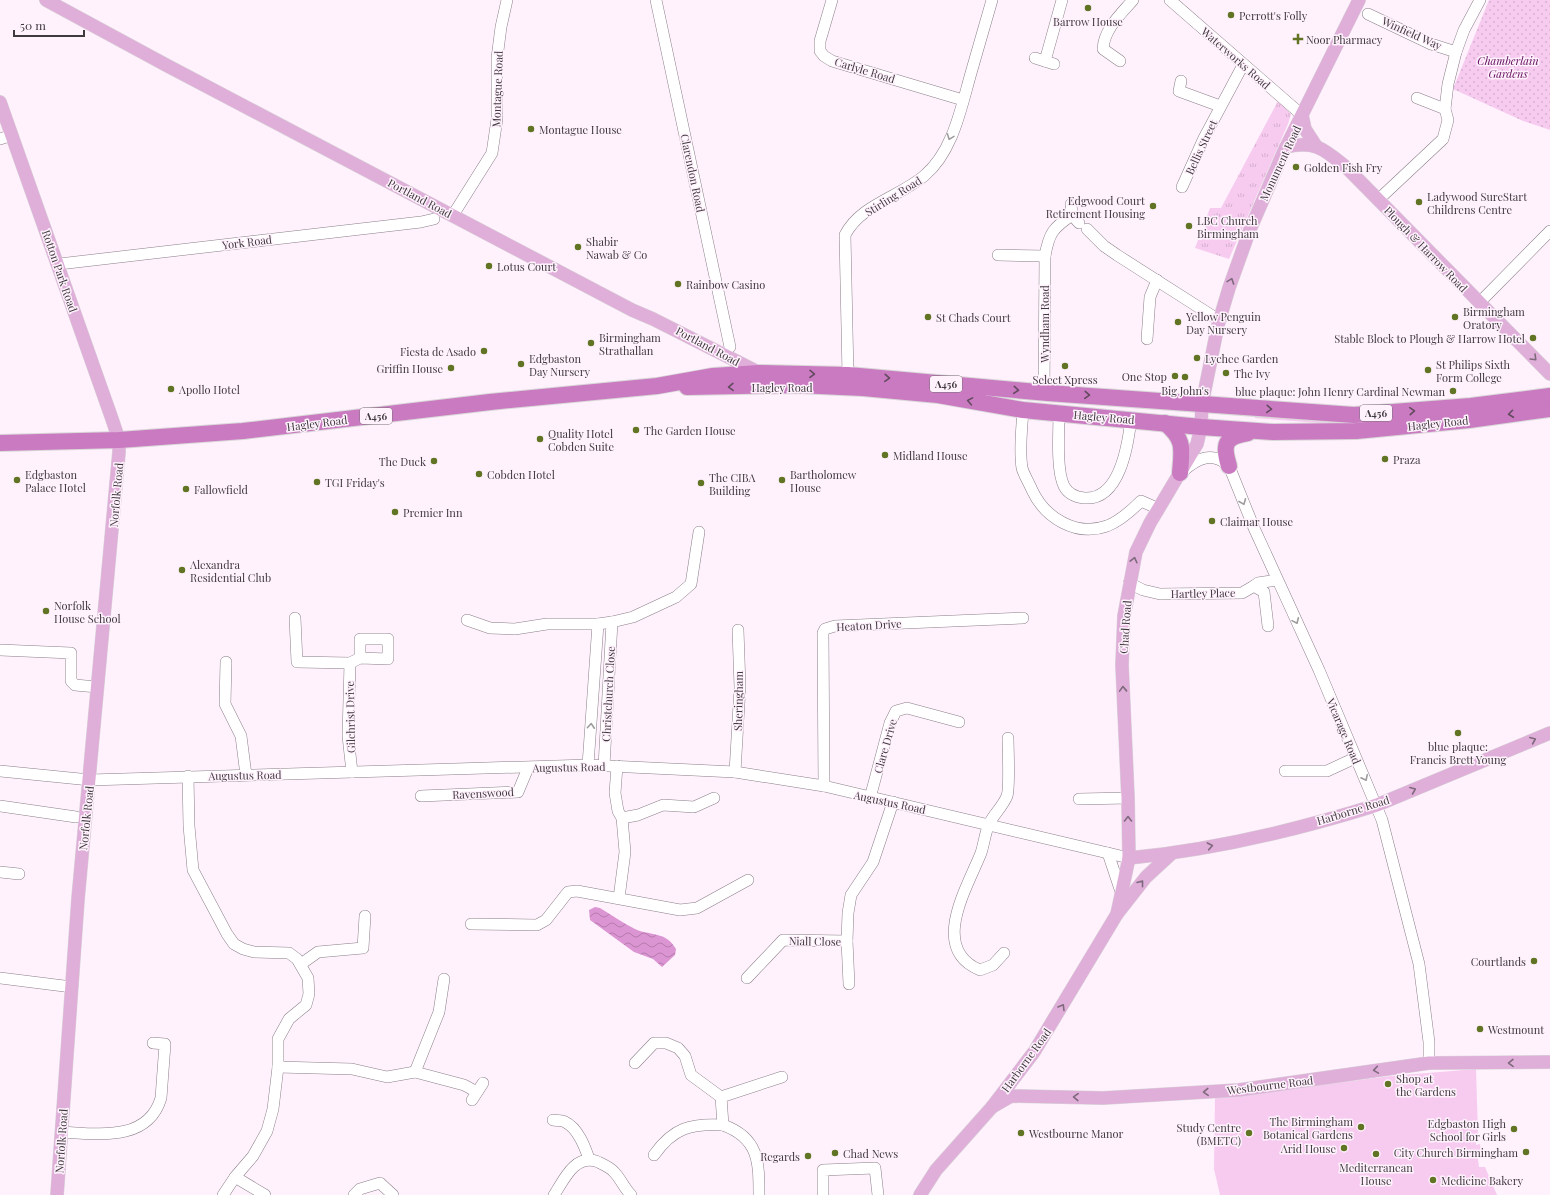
<svg xmlns="http://www.w3.org/2000/svg" width="1550" height="1195" font-family="'Playfair Display',serif">
<defs>
<pattern id="grass-tufts" width="24" height="20" patternUnits="userSpaceOnUse"><rect width="24" height="20" fill="#f7cbf0"/><path d="M3 7l-1-3M5 7V3M7 7l1-3M15 17l-1-3M17 17v-4M19 17l1-3" fill="none" stroke="#d5afcf"/></pattern>
<pattern id="park-dots" width="8" height="8" patternUnits="userSpaceOnUse"><rect width="8" height="8" fill="#f7cbf0"/><path d="M2 2h.1M6 6h.1" fill="none" stroke="#d5afcf" stroke-width="1.8" stroke-linecap="round"/></pattern>
<pattern id="water-waves" width="16" height="10" patternUnits="userSpaceOnUse"><rect width="16" height="10" fill="#dc95d3"/><path d="M0 5q4-4 8 0t8 0" fill="none" stroke="#b47bad"/></pattern>
</defs>
<rect width="100%" height="100%" fill="#fff2fd"/>
<g fill="url(#grass-tufts)">
<polygon points="1278,101 1291,114 1288,124 1229,259 1195,248 1198,240 1202,240 1206,228 1204,224 1210,208 1221,208"/>
<polygon points="1255,414 1347,420 1348,423 1345,425 1255,418"/>
</g>
<polygon fill="url(#park-dots)" points="1489,0 1550,0 1550,130 1523,121 1453,89"/>
<polygon fill="#f7cbf0" points="1476,1069 1478,1134 1476,1135 1476,1145 1480,1144 1481,1152 1477,1152 1479,1167 1485,1167 1497,1195 1220,1195 1214,1169 1215,1098 1391,1076"/>
<path fill="url(#water-waves)" d="M 595,907 L 600,908 C 612,915 623,923 635,929 C 650,936 666,931 676,949 L 675,955 L 662,967 L 653,959 L 634,952 L 590,920 L 589,910 Z"/>
<g fill="none" stroke-linecap="round" stroke-linejoin="round">
<defs>
<g id="minor">
<polyline points="656,0 730,347"/>
<polyline points="832,0 820,41 820,51 824,56 832,61 963,100"/>
<polyline points="1170,0 1302,115"/>
<polyline points="1368,14 1431,44 1456,52"/>
<polyline points="1035,58 1054,64"/>
<polyline points="1045,61 1062,0"/>
<path d="M 1120,61 L 1103,49 C 1104,29 1121,14 1133,0"/>
<polyline points="1181,81 1179,91 1220,106"/>
<polyline points="1417,98 1445,109"/>
<polyline points="0,139 12,135"/>
<polyline points="1182,187 1204,138 1243,65"/>
<polyline points="1378,200 1443,139 1448,120 1445,109 1448,84 1456,52 1464,30 1480,0"/>
<polyline points="1071,204 1072,215 1079,223"/>
<polyline points="453,215 492,153 497,119 497,58 501,27 507,0"/>
<polyline points="1087,229 1104,246 1117,255 1214,317 1221,319"/>
<polyline points="998,255 1045,256"/>
<polyline points="59,264 421,222 434,219"/>
<polyline points="1479,303 1550,231"/>
<polyline points="1147,339 1150,297 1157,280"/>
<path d="M 848,375 L 845,235 C 860,205 899,197 924,176 C 953,152 961,108 971,73 C 978,49 985,24 992,0"/>
<path d="M 1044,392 L 1045,256 C 1049,233 1053,228 1072,215"/>
<path d="M 1023,410 C 1022,428 1019,449 1022,468 C 1024,475 1029,483 1032,490 C 1045,518 1076,537 1107,526 C 1120,521 1132,510 1141,501 L 1159,509"/>
<path d="M 1059,413 C 1059,431 1056,470 1064,486 C 1068,494 1076,497 1084,498 C 1120,501 1128,445 1131,419"/>
<path d="M 1183,471 C 1198,458 1212,451 1229,466 L 1254,528 L 1319,670 L 1382,820 L 1419,964 L 1429,1042 L 1429,1063"/>
<polyline points="1129,583 1143,590 1160,594 1242,593 1254,586 1264,592 1268,626"/>
<polyline points="1254,586 1258,583 1277,580"/>
<polyline points="295,618 297,662 350,663 360,658 360,639 388,639 388,659 360,658"/>
<polyline points="467,620 490,628 515,629 547,624 598,624 612,622 633,617 676,597 691,584 699,532"/>
<polyline points="0,650 71,653 71,681 75,685 97,687"/>
<polyline points="226,662 225,704 241,736 246,775"/>
<polyline points="350,663 348,736 352,772"/>
<polyline points="588,765 598,624"/>
<polyline points="604,766 612,622"/>
<polyline points="617,766 615,793 618,811 622,818 625,852 619,898"/>
<polyline points="0,771 90,780 588,765 735,772 824,786 1129,858"/>
<polyline points="1285,771 1327,771 1355,758"/>
<polyline points="735,772 740,687 738,630"/>
<polyline points="188,776 189,826 193,870 227,934 234,944 243,949 254,952 289,953 297,959 308,978 309,994 306,1005 289,1019 278,1039 278,1067 273,1109 267,1131 253,1156 235,1177 223,1195"/>
<polyline points="824,786 823,633 825,629 835,626 1023,618"/>
<polyline points="421,796 518,792 528,768"/>
<polyline points="870,798 890,723 896,711 907,708 959,722"/>
<polyline points="1079,799 1128,798"/>
<polyline points="0,806 76,817"/>
<polyline points="622,818 638,815 663,805 694,807 714,798"/>
<polyline points="1108,853 1121,892"/>
<polyline points="0,872 19,874"/>
<polyline points="471,924 537,925 546,920 568,892 577,891 680,910 697,908 748,880"/>
<polyline points="847,941 849,984"/>
<path d="M 1004,953 L 993,965 L 980,970 C 929,949 967,888 981,853 C 984,844 985,833 989,824 C 994,814 1003,806 1007,796 C 1010,788 1008,749 1008,738"/>
<polyline points="301,964 318,952 363,948 365,916"/>
<polyline points="0,978 72,987"/>
<polyline points="747,978 783,940 847,941 848,913 851,895 873,862 893,802"/>
<polyline points="635,1063 654,1043 666,1043 678,1048 685,1056 691,1075 721,1097"/>
<polyline points="278,1067 352,1069 387,1077 415,1072 464,1085 477,1092"/>
<polyline points="415,1072 439,1012 444,979"/>
<polyline points="472,1100 483,1083"/>
<path d="M 553,1120 C 556,1121 562,1120 565,1122 C 578,1128 585,1147 589,1159"/>
<path d="M 723,1125 C 759,1138 759,1162 759,1195"/>
<path d="M 62,1132 C 98,1134 148,1142 161,1098 L 165,1044 L 153,1043"/>
<path d="M 654,1155 C 673,1128 691,1123 723,1125 L 721,1097 L 782,1077"/>
<polyline points="235,1177 265,1195"/>
<polyline points="354,1195 360,1189 380,1183 393,1195"/>
<path d="M 554,1195 C 564,1180 574,1155 596,1161 C 602,1164 610,1167 614,1172 C 621,1179 624,1188 631,1195"/>
<polyline points="823,1195 823,1170 875,1168 878,1195"/>
</g>
<g id="major">
<polyline points="46,0 166,65 632,310 653,319 760,373"/>
<polyline points="0,102 112,419 119,440 119,452 78,899 57,1195"/>
<polyline points="1302,115 1305,129 1316,146"/>
<path d="M 1286,147 C 1316,140 1325,150 1347,168 L 1550,374"/>
<path d="M 1129,858 C 1213,850 1297,830 1377,805 L 1550,733"/>
<polyline points="1117,914 1129,858 1128,798 1122,665 1124,616 1136,552 1150,523 1197,444 1201,427 1202,404 1218,325 1229,288 1249,232 1284,151 1359,0"/>
<polyline points="992,1107 1011,1096 1103,1098 1239,1090 1429,1063 1550,1062"/>
<polyline points="920,1195 936,1170 992,1107 1034,1052 1117,914 1146,877 1171,854"/>
</g>
<g id="highway">
<polyline points="687,387 798,385 863,388 938,395 1023,410 1201,427 1273,432 1356,431 1469,420 1550,409"/>
<path d="M 1165,423 C 1185,440 1182,448 1180,473"/>
<polyline points="0,443 119,440 243,431 490,402 657,386 713,376 759,373 848,375 1048,393 1354,415 1471,406 1550,396"/>
<path d="M 1229,466 C 1222,444 1225,437 1248,433"/>
</g>
</defs>
<use href="#minor" stroke="#8a7f88" stroke-width="12"/>
<use href="#major" stroke="#d9d8d8" stroke-width="14"/>
<use href="#highway" stroke="#d9d8d8" stroke-width="18"/>
<use href="#minor" stroke="#fff" stroke-width="11"/>
<use href="#major" stroke="#dfafda" stroke-width="13"/>
<use href="#highway" stroke="#ca7ac1" stroke-width="16"/>
</g>
<defs><path id="oneway-chevron" d="M-2-3.5L2.5 0L-2 3.5" fill="none" stroke-width="1.6" stroke-linecap="round" stroke-linejoin="round"/></defs>
<g stroke="#9f9c9e">
<use href="#oneway-chevron" transform="translate(950 137) rotate(111)"/>
<use href="#oneway-chevron" transform="translate(1243 502) rotate(68)"/>
<use href="#oneway-chevron" transform="translate(1296 621) rotate(66)"/>
<use href="#oneway-chevron" transform="translate(591 726) rotate(-86)"/>
<use href="#oneway-chevron" transform="translate(1365 778) rotate(64)"/>
</g>
<g stroke="#7f697c">
<use href="#oneway-chevron" transform="translate(1231 281) rotate(-70)"/>
<use href="#oneway-chevron" transform="translate(1534 358) rotate(45)"/>
<use href="#oneway-chevron" transform="translate(1134 560) rotate(-76)"/>
<use href="#oneway-chevron" transform="translate(1123 689) rotate(-92)"/>
<use href="#oneway-chevron" transform="translate(1533 740) rotate(-23)"/>
<use href="#oneway-chevron" transform="translate(1413 790) rotate(-22)"/>
<use href="#oneway-chevron" transform="translate(1128 819) rotate(-90)"/>
<use href="#oneway-chevron" transform="translate(1210 846) rotate(-11)"/>
<use href="#oneway-chevron" transform="translate(1141 883) rotate(-52)"/>
<use href="#oneway-chevron" transform="translate(1062 1007) rotate(-59)"/>
<use href="#oneway-chevron" transform="translate(1511 1063) rotate(179)"/>
<use href="#oneway-chevron" transform="translate(1376 1070) rotate(171)"/>
<use href="#oneway-chevron" transform="translate(1206 1092) rotate(177)"/>
<use href="#oneway-chevron" transform="translate(1076 1097) rotate(-178)"/>
</g>
<g stroke="#624a5f">
<use href="#oneway-chevron" transform="translate(812 374) rotate(1)"/>
<use href="#oneway-chevron" transform="translate(887 378) rotate(4)"/>
<use href="#oneway-chevron" transform="translate(731 387) rotate(178)"/>
<use href="#oneway-chevron" transform="translate(1016 390) rotate(5)"/>
<use href="#oneway-chevron" transform="translate(1087 395) rotate(4)"/>
<use href="#oneway-chevron" transform="translate(970 401) rotate(-170)"/>
<use href="#oneway-chevron" transform="translate(1269 409) rotate(4)"/>
<use href="#oneway-chevron" transform="translate(1412 411) rotate(-4)"/>
<use href="#oneway-chevron" transform="translate(1511 414) rotate(173)"/>
</g>
<g fill="#617423" stroke="#fff2fd" stroke-width="1.5">
<circle cx="1088" cy="8" r="4"/>
<circle cx="1231" cy="15" r="4"/>
<path d="M1296 33h4v4h4v4h-4v4h-4v-4h-4v-4h4z"/>
<circle cx="531" cy="129" r="4"/>
<circle cx="1296" cy="167" r="4"/>
<circle cx="1419" cy="202" r="4"/>
<circle cx="1153" cy="206" r="4"/>
<circle cx="1189" cy="226" r="4"/>
<circle cx="578" cy="247" r="4"/>
<circle cx="489" cy="266" r="4"/>
<circle cx="678" cy="284" r="4"/>
<circle cx="928" cy="317" r="4"/>
<circle cx="1455" cy="317" r="4"/>
<circle cx="1178" cy="322" r="4"/>
<circle cx="1533" cy="338" r="4"/>
<circle cx="591" cy="343" r="4"/>
<circle cx="484" cy="351" r="4"/>
<circle cx="1197" cy="358" r="4"/>
<circle cx="521" cy="364" r="4"/>
<circle cx="1065" cy="366" r="4"/>
<circle cx="451" cy="368" r="4"/>
<circle cx="1428" cy="370" r="4"/>
<circle cx="1226" cy="373" r="4"/>
<circle cx="1175" cy="376" r="4"/>
<circle cx="1185" cy="377" r="4"/>
<circle cx="171" cy="389" r="4"/>
<circle cx="1453" cy="391" r="4"/>
<circle cx="636" cy="430" r="4"/>
<circle cx="540" cy="439" r="4"/>
<circle cx="885" cy="455" r="4"/>
<circle cx="1385" cy="459" r="4"/>
<circle cx="434" cy="461" r="4"/>
<circle cx="479" cy="474" r="4"/>
<circle cx="17" cy="480" r="4"/>
<circle cx="782" cy="480" r="4"/>
<circle cx="317" cy="482" r="4"/>
<circle cx="701" cy="483" r="4"/>
<circle cx="186" cy="489" r="4"/>
<circle cx="395" cy="512" r="4"/>
<circle cx="1212" cy="521" r="4"/>
<circle cx="182" cy="570" r="4"/>
<circle cx="46" cy="611" r="4"/>
<circle cx="1458" cy="733" r="4"/>
<circle cx="1534" cy="961" r="4"/>
<circle cx="1480" cy="1029" r="4"/>
<circle cx="1388" cy="1084" r="4"/>
<circle cx="1361" cy="1127" r="4"/>
<circle cx="1514" cy="1129" r="4"/>
<circle cx="1021" cy="1133" r="4"/>
<circle cx="1249" cy="1133" r="4"/>
<circle cx="1344" cy="1148" r="4"/>
<circle cx="1526" cy="1152" r="4"/>
<circle cx="835" cy="1153" r="4"/>
<circle cx="1376" cy="1154" r="4"/>
<circle cx="808" cy="1156" r="4"/>
<circle cx="1433" cy="1180" r="4"/>
</g>
<g text-anchor="middle" dominant-baseline="central" stroke-width="3" stroke-linejoin="round" paint-order="stroke">
<g fill="#fff2fd" stroke="#797177" stroke-width="1">
<rect x="930" y="376" width="32" height="16" rx="3"/>
<rect x="1360" y="405" width="32" height="16" rx="3"/>
<rect x="360" y="408" width="32" height="16" rx="3"/>
</g>
<g font-size="10" font-weight="bold" fill="#3f3a3e">
<text x="946" y="384">A456</text>
<text x="1376" y="413">A456</text>
<text x="376" y="416">A456</text>
</g>
<g font-size="11" fill="#3f3a3e" stroke="#fff2fd" text-anchor="start">
<text x="1239" y="15">Perrott's Folly</text>
<text x="1088" y="21" text-anchor="middle">Barrow House</text>
<text x="1306" y="39">Noor Pharmacy</text>
<text x="539" y="129">Montague House</text>
<text x="1304" y="167">Golden Fish Fry</text>
<text x="1427" y="196">Ladywood SureStart<tspan x="1427" dy="13">Childrens Centre</tspan></text>
<text x="1145" y="200" text-anchor="end">Edgwood Court<tspan x="1145" dy="13">Retirement Housing</tspan></text>
<text x="1197" y="220">LBC Church<tspan x="1197" dy="13">Birmingham</tspan></text>
<text x="586" y="241">Shabir<tspan x="586" dy="13">Nawab &amp; Co</tspan></text>
<text x="497" y="266">Lotus Court</text>
<text x="686" y="284">Rainbow Casino</text>
<text x="1463" y="311">Birmingham<tspan x="1463" dy="13">Oratory</tspan></text>
<text x="1186" y="316">Yellow Penguin<tspan x="1186" dy="13">Day Nursery</tspan></text>
<text x="936" y="317">St Chads Court</text>
<text x="599" y="337">Birmingham<tspan x="599" dy="13">Strathallan</tspan></text>
<text x="1525" y="338" text-anchor="end">Stable Block to Plough &amp; Harrow Hotel</text>
<text x="476" y="351" text-anchor="end">Fiesta de Asado</text>
<text x="529" y="358">Edgbaston<tspan x="529" dy="13">Day Nursery</tspan></text>
<text x="1205" y="358">Lychee Garden</text>
<text x="1436" y="364">St Philips Sixth<tspan x="1436" dy="13">Form College</tspan></text>
<text x="443" y="368" text-anchor="end">Griffin House</text>
<text x="1234" y="373">The Ivy</text>
<text x="1167" y="376" text-anchor="end">One Stop</text>
<text x="1065" y="379" text-anchor="middle">Select Xpress</text>
<text x="179" y="389">Apollo Hotel</text>
<text x="1185" y="390" text-anchor="middle">Big John's</text>
<text x="1445" y="391" text-anchor="end">blue plaque: John Henry Cardinal Newman</text>
<text x="644" y="430">The Garden House</text>
<text x="548" y="433">Quality Hotel<tspan x="548" dy="13">Cobden Suite</tspan></text>
<text x="893" y="455">Midland House</text>
<text x="1393" y="459">Praza</text>
<text x="426" y="461" text-anchor="end">The Duck</text>
<text x="25" y="474">Edgbaston<tspan x="25" dy="13">Palace Hotel</tspan></text>
<text x="487" y="474">Cobden Hotel</text>
<text x="790" y="474">Bartholomew<tspan x="790" dy="13">House</tspan></text>
<text x="709" y="477">The CIBA<tspan x="709" dy="13">Building</tspan></text>
<text x="325" y="482">TGI Friday's</text>
<text x="194" y="489">Fallowfield</text>
<text x="403" y="512">Premier Inn</text>
<text x="1220" y="521">Claimar House</text>
<text x="190" y="564">Alexandra<tspan x="190" dy="13">Residential Club</tspan></text>
<text x="54" y="605">Norfolk<tspan x="54" dy="13">House School</tspan></text>
<text x="1458" y="746" text-anchor="middle">blue plaque:<tspan x="1458" dy="13">Francis Brett Young</tspan></text>
<text x="1526" y="961" text-anchor="end">Courtlands</text>
<text x="1488" y="1029">Westmount</text>
<text x="1396" y="1078">Shop at<tspan x="1396" dy="13">the Gardens</tspan></text>
<text x="1353" y="1121" text-anchor="end">The Birmingham<tspan x="1353" dy="13">Botanical Gardens</tspan></text>
<text x="1506" y="1123" text-anchor="end">Edgbaston High<tspan x="1506" dy="13">School for Girls</tspan></text>
<text x="1241" y="1127" text-anchor="end">Study Centre<tspan x="1241" dy="13">(BMETC)</tspan></text>
<text x="1029" y="1133">Westbourne Manor</text>
<text x="1336" y="1148" text-anchor="end">Arid House</text>
<text x="1518" y="1152" text-anchor="end">City Church Birmingham</text>
<text x="843" y="1153">Chad News</text>
<text x="800" y="1156" text-anchor="end">Regards</text>
<text x="1376" y="1167" text-anchor="middle">Mediterranean<tspan x="1376" dy="13">House</tspan></text>
<text x="1441" y="1180">Medicine Bakery</text>
</g>
<g font-size="11" fill="#3f3a3e" stroke="#fff2fd">
<text transform="translate(1412 33) rotate(24)">Winfield Way</text>
<text transform="translate(1236 58) rotate(41)">Waterworks Road</text>
<text transform="translate(865 70) rotate(17)">Carlyle Road</text>
<text transform="translate(497 89) rotate(-88)">Montague Road</text>
<text transform="translate(1201 147) rotate(-65)">Bellis Street</text>
<text transform="translate(1280 163) rotate(-65)">Monument Road</text>
<text transform="translate(693 173) rotate(78)">Clarendon Road</text>
<text transform="translate(893 196) rotate(-32)">Stirling Road</text>
<text transform="translate(420 198) rotate(28)">Portland Road</text>
<text transform="translate(247 242) rotate(-7)">York Road</text>
<text transform="translate(1426 249) rotate(46)">Plough &amp; Harrow Road</text>
<text transform="translate(60 271) rotate(71)">Rotton Park Road</text>
<text transform="translate(1044 324) rotate(-90)">Wyndham Road</text>
<text transform="translate(708 346) rotate(28)">Portland Road</text>
<text x="782" y="387">Hagley Road</text>
<text transform="translate(1104 417) rotate(5)">Hagley Road</text>
<text transform="translate(317 423) rotate(-7)">Hagley Road</text>
<text transform="translate(1438 423) rotate(-6)">Hagley Road</text>
<text transform="translate(116 495) rotate(-85)">Norfolk Road</text>
<text transform="translate(1203 593) rotate(-1)">Hartley Place</text>
<text transform="translate(869 625) rotate(-3)">Heaton Drive</text>
<text transform="translate(1125 627) rotate(-86)">Chad Road</text>
<text transform="translate(608 694) rotate(-87)">Christchurch Close</text>
<text transform="translate(738 701) rotate(-89)">Sheringham</text>
<text transform="translate(350 717) rotate(-91)">Gilchrist Drive</text>
<text transform="translate(1344 731) rotate(67)">Vicarage Road</text>
<text transform="translate(885 746) rotate(-74)">Clare Drive</text>
<text transform="translate(569 767) rotate(-1)">Augustus Road</text>
<text transform="translate(245 775) rotate(-1)">Augustus Road</text>
<text transform="translate(483 793) rotate(-3)">Ravenswood</text>
<text transform="translate(890 802) rotate(12)">Augustus Road</text>
<text transform="translate(1353 810) rotate(-17)">Harborne Road</text>
<text transform="translate(86 818) rotate(-84)">Norfolk Road</text>
<text transform="translate(815 941) rotate(1)">Niall Close</text>
<text transform="translate(1026 1060) rotate(-54)">Harborne Road</text>
<text transform="translate(1270 1085) rotate(-7)">Westbourne Road</text>
<text transform="translate(61 1141) rotate(-86)">Norfolk Road</text>
</g>
<g font-size="11" font-style="italic" fill="#60095a" stroke="#fff2fd">
<text x="1508" y="60">Chamberlain<tspan x="1508" dy="13">Gardens</tspan></text>
</g>
</g>
<path d="M14 30v6h70v-6" fill="none" stroke="#3f3a3e" stroke-width="2"/>
<text x="20" y="30" font-size="12" fill="#3f3a3e" stroke="#fff2fd" stroke-width="3" paint-order="stroke">50 m</text>
</svg>
